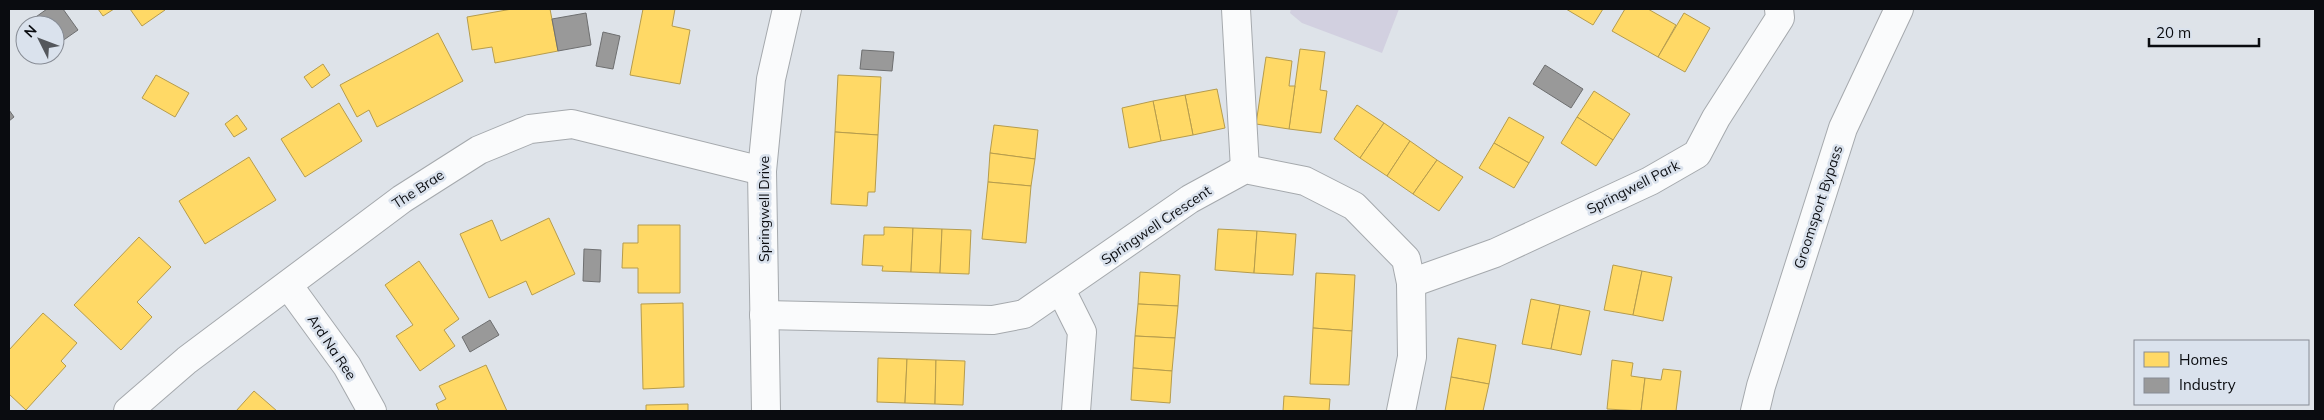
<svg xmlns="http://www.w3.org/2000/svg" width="2324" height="420" font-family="Mulish,sans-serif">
<rect width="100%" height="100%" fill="#dee3e9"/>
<polygon fill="#d2d0e0" points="1291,9 1399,9 1382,53 1302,23 1290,13"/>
<g fill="#ffd966" stroke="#b69c4c">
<polygon points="98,9 114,9 103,16"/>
<polygon points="130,9 164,9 165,10 142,26"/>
<polygon points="512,9 550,9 558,51 495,63 492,47 472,50 467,17"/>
<polygon points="643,9 675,9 672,26 690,30 680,84 630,75"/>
<polygon points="1566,9 1603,9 1593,25"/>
<polygon points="1625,9 1648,9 1676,25 1658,57 1612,31"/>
<polygon points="1684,13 1710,28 1685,72 1658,57"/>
<polygon points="438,33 463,81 377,127 369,110 357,117 340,85"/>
<polygon points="1300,49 1325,52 1320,90 1327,91 1321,133 1289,129"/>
<polygon points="1266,57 1292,61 1289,86 1295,86 1289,129 1256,124"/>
<polygon points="323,64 330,75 312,88 304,77"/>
<polygon points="156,75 189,93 175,117 142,98"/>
<polygon points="838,75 881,77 878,135 835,132"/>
<polygon points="1217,89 1225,128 1193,135 1185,95"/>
<polygon points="1594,91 1630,114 1613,140 1577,117"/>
<polygon points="1185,95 1193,135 1161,141 1153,101"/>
<polygon points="1153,101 1161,141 1129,148 1122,108"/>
<polygon points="339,103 362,141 305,177 281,139"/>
<polygon points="1357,105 1384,123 1360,158 1334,139"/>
<polygon points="237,115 247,129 234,137 225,124"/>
<polygon points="1509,117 1544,137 1529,163 1494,143"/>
<polygon points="1577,117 1613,140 1596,166 1561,143"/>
<polygon points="1384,123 1410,141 1387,176 1360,158"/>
<polygon points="994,125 1038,130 1035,159 990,153"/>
<polygon points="835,132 878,135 875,192 868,192 867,206 831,204"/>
<polygon points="1410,141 1437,160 1413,194 1387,176"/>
<polygon points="1494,143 1529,163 1514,188 1479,168"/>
<polygon points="990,153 1035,159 1031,186 988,182"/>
<polygon points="249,157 276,200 205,244 179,201"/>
<polygon points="1437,160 1463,177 1439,211 1413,194"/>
<polygon points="988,182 1031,186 1026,243 982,239"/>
<polygon points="549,218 575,274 532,295 526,281 489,298 460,234 492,220 501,241"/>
<polygon points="638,225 680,225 680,293 638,293 638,268 622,268 623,243 638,243"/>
<polygon points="884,227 913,228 911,272 882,271 883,266 862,265 864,235 884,235"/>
<polygon points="913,228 942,229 940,273 911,272"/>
<polygon points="942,229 971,230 969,274 940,273"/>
<polygon points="1218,229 1257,231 1254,273 1215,270"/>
<polygon points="1257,231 1296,234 1293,275 1254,273"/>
<polygon points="139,237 171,267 137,302 152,317 121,350 74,305"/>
<polygon points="419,261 459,319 444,330 455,346 420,371 396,336 413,325 385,285"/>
<polygon points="1613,265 1642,271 1633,315 1604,310"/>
<polygon points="1642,271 1672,277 1663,321 1633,315"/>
<polygon points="1140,272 1180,275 1178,306 1138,304"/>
<polygon points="1316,273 1355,275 1352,331 1313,328"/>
<polygon points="1531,299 1560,305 1551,349 1522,344"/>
<polygon points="683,303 684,387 643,389 641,304"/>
<polygon points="1138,304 1178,306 1175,338 1135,336"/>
<polygon points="1560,305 1590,311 1581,355 1551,349"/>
<polygon points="43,313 77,343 61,361 66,366 26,410 9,394 9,350"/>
<polygon points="1313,328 1352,331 1349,385 1310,384"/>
<polygon points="1135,336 1175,338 1172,371 1133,368"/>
<polygon points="1458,338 1496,345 1489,384 1451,377"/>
<polygon points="878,358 907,359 905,403 877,402"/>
<polygon points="907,359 936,360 935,404 905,403"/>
<polygon points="936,360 965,361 963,405 935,404"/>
<polygon points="1612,360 1633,363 1631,376 1645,378 1641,411 1607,409"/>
<polygon points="486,365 507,411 439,411 436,404 446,399 439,386"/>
<polygon points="1133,368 1172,371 1170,403 1131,400"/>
<polygon points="1663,369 1681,371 1676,411 1641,411 1645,378 1661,380"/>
<polygon points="1451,377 1489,384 1483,411 1445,411"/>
<polygon points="254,391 277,411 236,411"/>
<polygon points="1284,396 1330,399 1329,411 1283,411"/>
<polygon points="688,404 688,411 646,411 646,405"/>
</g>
<g fill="#999" stroke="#6e6f70">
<polygon points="47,9 63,9 78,30 55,46 55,25 37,25 33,19"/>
<polygon points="586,13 591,45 558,51 552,19"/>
<polygon points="603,32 620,36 613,69 596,66"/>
<polygon points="862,50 894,52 892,71 860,69"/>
<polygon points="1545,65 1583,89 1571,108 1533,84"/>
<polygon points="9,110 14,117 9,121"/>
<polygon points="584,249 601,250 600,282 583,281"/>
<polygon points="490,320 499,335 470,352 462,337"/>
</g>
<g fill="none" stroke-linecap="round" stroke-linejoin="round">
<defs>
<g id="minor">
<polyline points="1236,9 1245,169"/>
<polyline points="1411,283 1495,253 1650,181 1697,154 1716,118 1780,18 1779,9"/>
<polyline points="288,285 347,366 372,411"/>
<polyline points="1061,290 1082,332 1076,411"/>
<polyline points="764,315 993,320 1024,314 1190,199 1245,169 1305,181 1354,206 1406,259 1411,283 1412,357 1401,411"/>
<polyline points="128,411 187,360 402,199 479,150 530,129 572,124 762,171"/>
<polyline points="766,411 762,171 771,79 787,9"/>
</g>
<polyline id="major" points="1755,411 1761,386 1843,128 1899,9"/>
</defs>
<use href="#minor" stroke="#a5a9ad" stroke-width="30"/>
<use href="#major" stroke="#a5a9ad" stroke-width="30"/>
<use href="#minor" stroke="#fafbfc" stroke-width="28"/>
<use href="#major" stroke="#fafbfc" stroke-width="28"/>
</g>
<g text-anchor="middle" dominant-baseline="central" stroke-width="5" stroke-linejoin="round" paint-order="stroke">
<g font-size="14" fill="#0a0c10" stroke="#dae2ed">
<text transform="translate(1633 187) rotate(-27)">Springwell Park</text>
<text transform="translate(418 189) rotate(-33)">The Brae</text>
<text transform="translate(1818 207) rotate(-72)">Groomsport Bypass</text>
<text transform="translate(764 209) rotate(-90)">Springwell Drive</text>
<text transform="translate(1156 225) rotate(-34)">Springwell Crescent</text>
<text transform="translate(332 347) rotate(56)">Ard Na Ree</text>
</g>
</g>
<rect width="2324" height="420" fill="none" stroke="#0a0c10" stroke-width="20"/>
<rect x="2134" y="340" width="175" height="65" fill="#dae2ed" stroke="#878c95"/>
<rect x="2144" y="352" width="25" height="15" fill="#ffd966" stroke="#878c95"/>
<text x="2179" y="365" font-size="15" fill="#0a0c10">Homes</text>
<rect x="2144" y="378" width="25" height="15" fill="#999999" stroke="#878c95"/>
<text x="2179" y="390" font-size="15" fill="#0a0c10">Industry</text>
<g transform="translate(40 40) rotate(312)"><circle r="24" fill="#dae2ed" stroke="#878c95"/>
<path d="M0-4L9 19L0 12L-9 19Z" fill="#54575c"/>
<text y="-8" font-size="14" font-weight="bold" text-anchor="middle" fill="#0a0c10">N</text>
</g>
<path d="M2149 38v8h110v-8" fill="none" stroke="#0a0c10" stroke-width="2.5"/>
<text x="2156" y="38" font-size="15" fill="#0a0c10" stroke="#dae2ed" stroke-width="4" paint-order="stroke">20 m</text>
</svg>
